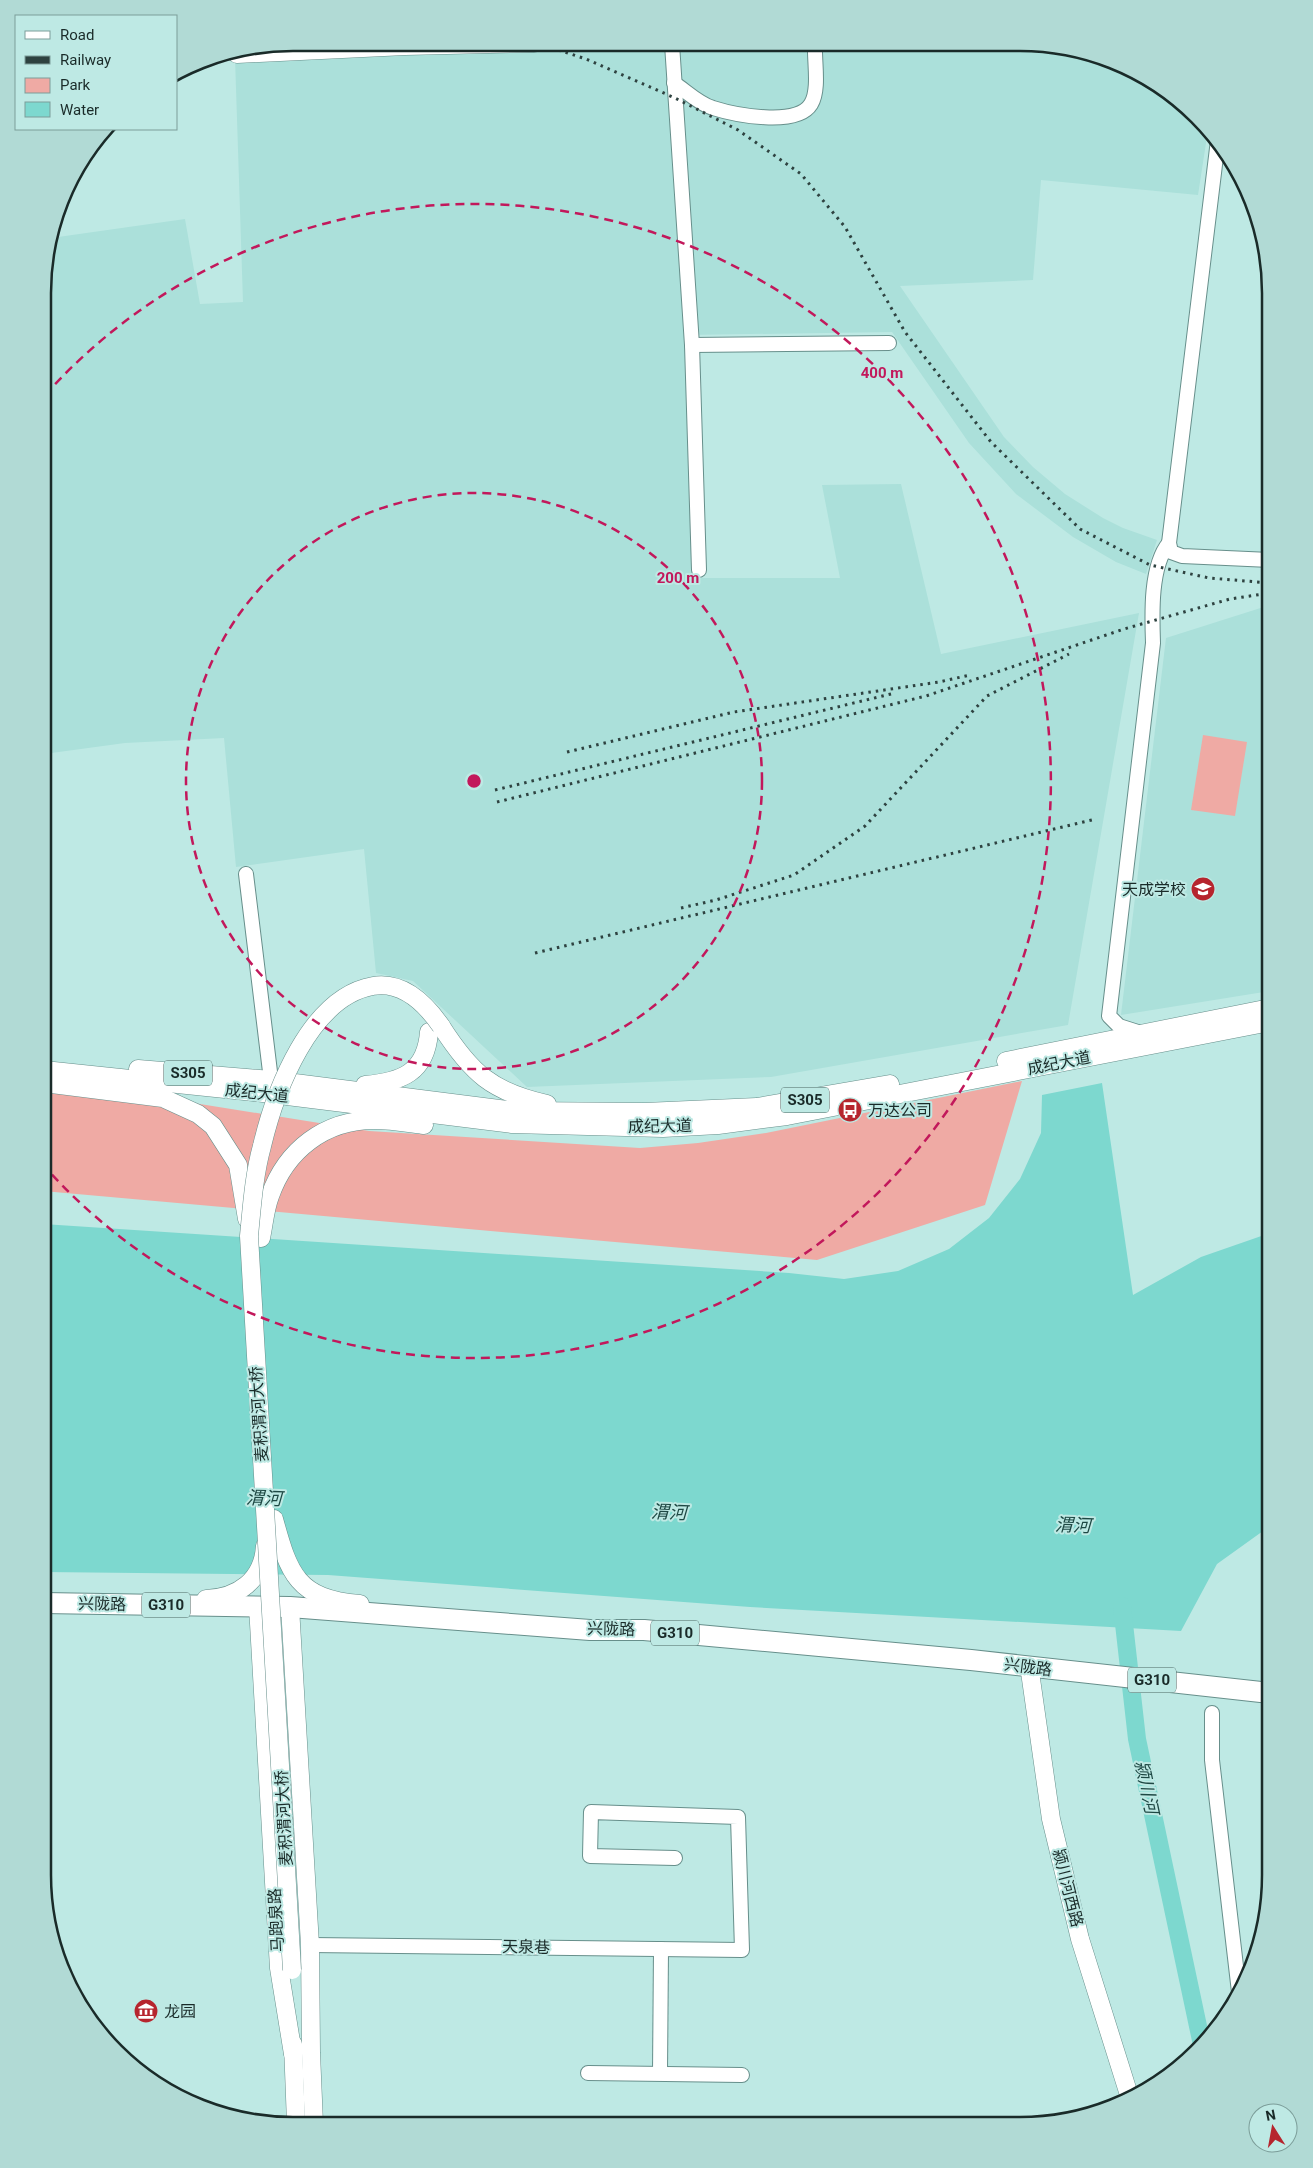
<svg xmlns="http://www.w3.org/2000/svg" width="1313" height="2168" font-family="Roboto,'Noto Sans SC',sans-serif">
<rect width="100%" height="100%" fill="#bee9e4"/>
<g fill="#abe0da">
<polygon points="1056,46 1116,62 1173,95 1208,130 1198,195 1041,180 1033,280 900,286 1004,437 1033,467 1065,494 1103,518 1123,528 1157,540 1146,574 1116,562 1073,537 1016,494 969,443 892,332 686,335 694,578 840,578 822,485 901,484 941,654 1139,613 1068,1025 771,1077 527,1087 413,981 376,973 364,849 236,867 224,738 125,743 44,754 45,261 51,238 185,219 200,304 243,302 235,58 674,47"/>
<polygon points="1270,605 1270,991 1121,1015 1166,638"/>
</g>
<g fill="#efaaa4">
<polygon points="1203,735 1247,742 1235,816 1191,810"/>
<polygon points="44,1079 369,1131 640,1148 698,1143 766,1133 1022,1081 985,1205 817,1260 43,1191"/>
</g>
<polygon fill="#7dd8cf" points="1102,1083 1133,1295 1201,1257 1270,1233 1270,1526 1217,1564 1181,1631 750,1607 328,1575 43,1572 43,1224 789,1273 844,1279 898,1271 949,1249 989,1218 1020,1179 1041,1133 1042,1095"/>
<g fill="none" stroke-linecap="round" stroke-linejoin="round">
<polyline stroke="#7dd8cf" stroke-width="18" points="1122,1606 1137,1739 1202,2045"/>
<defs>
<g id="minor">
<polyline points="672,44 692,345 699,570"/>
<path d="M 674,83 C 686,91 699,104 713,108 C 735,115 797,127 811,104 C 819,91 815,66 815,51"/>
<polyline points="1218,140 1169,543 1171,552 1182,556 1270,560"/>
<polyline points="692,345 889,343"/>
<polyline points="246,874 271,1080"/>
<path d="M 1141,1033 L 1119,1026 L 1109,1016 L 1153,643 C 1152,615 1150,566 1169,543"/>
<polyline points="1212,1713 1212,1760 1239,1992"/>
<polyline points="310,1945 742,1950 738,1817 591,1812 590,1856 675,1858"/>
<polyline points="588,2073 742,2075"/>
<polyline points="660,2073 661,1949"/>
</g>
<g id="major">
<polyline points="237,54 405,46 534,43"/>
<path d="M 441,1026 C 471,1073 492,1092 547,1104"/>
<polyline points="1006,1061 1270,1008"/>
<polyline points="138,1069 271,1080 516,1111 645,1112 757,1107 890,1084"/>
<polyline points="44,1070 254,1092 512,1124 663,1128 718,1125 787,1116 1270,1022"/>
<polyline points="44,1083 163,1098 198,1114 213,1126 238,1165 247,1219"/>
<path d="M 365,1085 C 401,1082 426,1073 429,1032"/>
<path d="M 261,1238 C 264,1224 265,1209 270,1196 C 286,1150 325,1120 374,1120 C 391,1120 408,1123 424,1125"/>
<path d="M 274,1519 C 289,1574 297,1599 360,1604"/>
<path d="M 206,1599 C 238,1598 263,1580 265,1546"/>
<polyline points="258,1606 279,1968 293,2054"/>
<polyline points="290,1607 310,1945 311,2053 314,2124"/>
<polyline points="1030,1672 1051,1819 1080,1939 1130,2098"/>
<polyline points="293,2044 296,2123"/>
</g>
<polyline id="highway" points="43,1603 290,1607 590,1630 644,1630 971,1660 1270,1693"/>
</defs>
<use href="#minor" stroke="#678f8b" stroke-width="16"/>
<use href="#major" stroke="#678f8b" stroke-width="19"/>
<use href="#highway" stroke="#678f8b" stroke-width="22"/>
<use href="#minor" stroke="#fff" stroke-width="14"/>
<use href="#major" stroke="#fff" stroke-width="18"/>
<use href="#highway" stroke="#fff" stroke-width="20"/>
<g stroke="#2e4240" stroke-width="3" stroke-dasharray="2.5 5" stroke-linecap="butt">
<polyline points="537,43 586,59 675,98 738,130 801,174 845,227 905,332 991,442 1080,529 1150,565 1209,578 1270,583"/>
<polyline points="567,752 734,712 939,682 970,675"/>
<polyline points="495,790 895,693"/>
<polyline points="497,802 926,696 1124,629 1230,599 1270,593"/>
<polyline points="681,908 716,900 794,875 865,826 987,696 1069,654"/>
<polyline points="535,953 1096,819"/>
</g>
<defs>
<path id="major-bridge" d="M 292,1970 L 249,1236 C 252,1205 254,1175 262,1146 C 275,1091 310,997 373,986 C 403,981 425,1003 441,1026"/>
</defs>
<use href="#major-bridge" stroke="#678f8b" stroke-width="19" stroke-linecap="butt"/>
<use href="#major-bridge" stroke="#fff" stroke-width="18"/>
</g>
<g fill="none" stroke="#c2185b" stroke-width="2.5" stroke-dasharray="9 6">
<circle cx="474" cy="781" r="288"/>
<path d="M45 395A577 577 0 1 1 45 1167"/>
</g>
<defs>
<symbol id="school-disc" viewBox="-11 -11 22 22"><circle r="9.5" fill="#b6252e" stroke="#bee9e4"/><path d="M0-5L7-2L0 1L-7-2ZM-4 1L0 2.5L4 1V4Q0 6-4 4Z" fill="#fff"/></symbol>
<symbol id="bus-disc" viewBox="-11 -11 22 22"><circle r="9.5" fill="#b6252e" stroke="#bee9e4"/><path d="M-5-6H5V4H4V6H2V4H-2V6H-4V4H-5ZM-3.5-4V0h7V-4ZM-3.5 1.2v1.5H-2V1.2ZM2 1.2v1.5H3.5V1.2Z" fill="#fff"/></symbol>
<symbol id="museum-disc" viewBox="-11 -11 22 22"><circle r="9.5" fill="#b6252e" stroke="#bee9e4"/><path d="M0-6L6-3V-2H-6V-3ZM-5-1h2V3h-2ZM-1-1h2V3h-2ZM3-1h2V3H3ZM-6 4H6V6H-6Z" fill="#fff"/></symbol>
</defs>
<g fill-rule="evenodd">
<use href="#school-disc" x="1189" y="875" width="28" height="28"/>
<use href="#bus-disc" x="836" y="1096" width="28" height="28"/>
<use href="#museum-disc" x="132" y="1997" width="28" height="28"/>
</g>
<g text-anchor="middle" dominant-baseline="central" stroke-width="4" stroke-linejoin="round" paint-order="stroke">
<g fill="#bee9e4" stroke="#4b6461" stroke-width="1">
<rect x="164" y="1060.5" width="48" height="25" rx="4"/>
<rect x="781" y="1087.5" width="48" height="25" rx="4"/>
<rect x="142" y="1592.5" width="48" height="25" rx="4"/>
<rect x="651" y="1620.5" width="48" height="25" rx="4"/>
<rect x="1128" y="1667.5" width="48" height="25" rx="4"/>
</g>
<g font-size="15" font-weight="bold" fill="#1a2b29">
<text x="188" y="1073">S305</text>
<text x="805" y="1100">S305</text>
<text x="166" y="1605">G310</text>
<text x="675" y="1633">G310</text>
<text x="1152" y="1680">G310</text>
</g>
<g font-size="16" fill="#1a2b29" stroke="#bee9e4" text-anchor="start">
<text x="1186" y="889" text-anchor="end">天成学校</text>
<text x="868" y="1110">万达公司</text>
<text x="164" y="2011">龙园</text>
</g>
<g font-size="16" fill="#1a2b29" stroke="#bee9e4">
<text transform="translate(1059 1063) rotate(-11)">成纪大道</text>
<text transform="translate(257 1093) rotate(6)">成纪大道</text>
<text transform="translate(660 1126) rotate(-1)">成纪大道</text>
<text transform="translate(259 1414) rotate(-94)">麦积渭河大桥</text>
<text transform="translate(102 1604) rotate(1)">兴陇路</text>
<text transform="translate(611 1629) rotate(1)">兴陇路</text>
<text transform="translate(1028 1667) rotate(7)">兴陇路</text>
<text transform="translate(284 1818) rotate(-93)">麦积渭河大桥</text>
<text transform="translate(1068 1888) rotate(76)">颍川河西路</text>
<text transform="translate(276 1920) rotate(-93)">马跑泉路</text>
<text transform="translate(526 1947) rotate(1)">天泉巷</text>
</g>
<g font-size="18" font-style="italic" fill="#1e4844" stroke="#bee9e4">
<text transform="translate(264 1498) rotate(2)">渭河</text>
<text transform="translate(669 1512) rotate(2)">渭河</text>
<text transform="translate(1073 1525) rotate(2)">渭河</text>
<text transform="translate(1147 1787) rotate(78)">颍川河</text>
</g>
</g>
<path d="M0 0H1313V2168H0ZM293 51H1020A242 242 0 0 1 1262 293V1875A242 242 0 0 1 1020 2117H293A242 242 0 0 1 51 1875V293A242 242 0 0 1 293 51Z" fill="#b1dad5" fill-rule="evenodd"/>
<path fill="none" stroke="#1a2b29" stroke-width="2.5" d="M293 51H1020A242 242 0 0 1 1262 293V1875A242 242 0 0 1 1020 2117H293A242 242 0 0 1 51 1875V293A242 242 0 0 1 293 51Z"/>
<circle cx="474" cy="781" r="8" fill="#c2185b" stroke="#bee9e4" stroke-width="2.5"/>
<g font-size="15" text-anchor="middle" font-weight="bold" fill="#c2185b" stroke="#bee9e4" stroke-width="4" stroke-linejoin="round" paint-order="stroke">
<text x="882" y="378">400 m</text>
<text x="678" y="583">200 m</text>
</g>
<rect x="15" y="15" width="162" height="115" fill="#bee9e4" stroke="#7c9d99"/>
<rect x="25" y="31" width="25" height="8" fill="#ffffff" stroke="#7c9d99"/>
<text x="60" y="40" font-size="15" fill="#1a2b29">Road</text>
<rect x="25" y="56" width="25" height="8" fill="#2e4240" stroke="#7c9d99"/>
<text x="60" y="65" font-size="15" fill="#1a2b29">Railway</text>
<rect x="25" y="78" width="25" height="15" fill="#efaaa4" stroke="#7c9d99"/>
<text x="60" y="90" font-size="15" fill="#1a2b29">Park</text>
<rect x="25" y="102" width="25" height="15" fill="#7dd8cf" stroke="#7c9d99"/>
<text x="60" y="115" font-size="15" fill="#1a2b29">Water</text>
<g transform="translate(1273 2128) rotate(349)"><circle r="24" fill="#bee9e4" stroke="#7c9d99"/>
<path d="M0-4L9 19L0 12L-9 19Z" fill="#b6252e"/>
<text y="-8" font-size="14" font-weight="bold" text-anchor="middle" fill="#1a2b29">N</text>
</g>
</svg>
